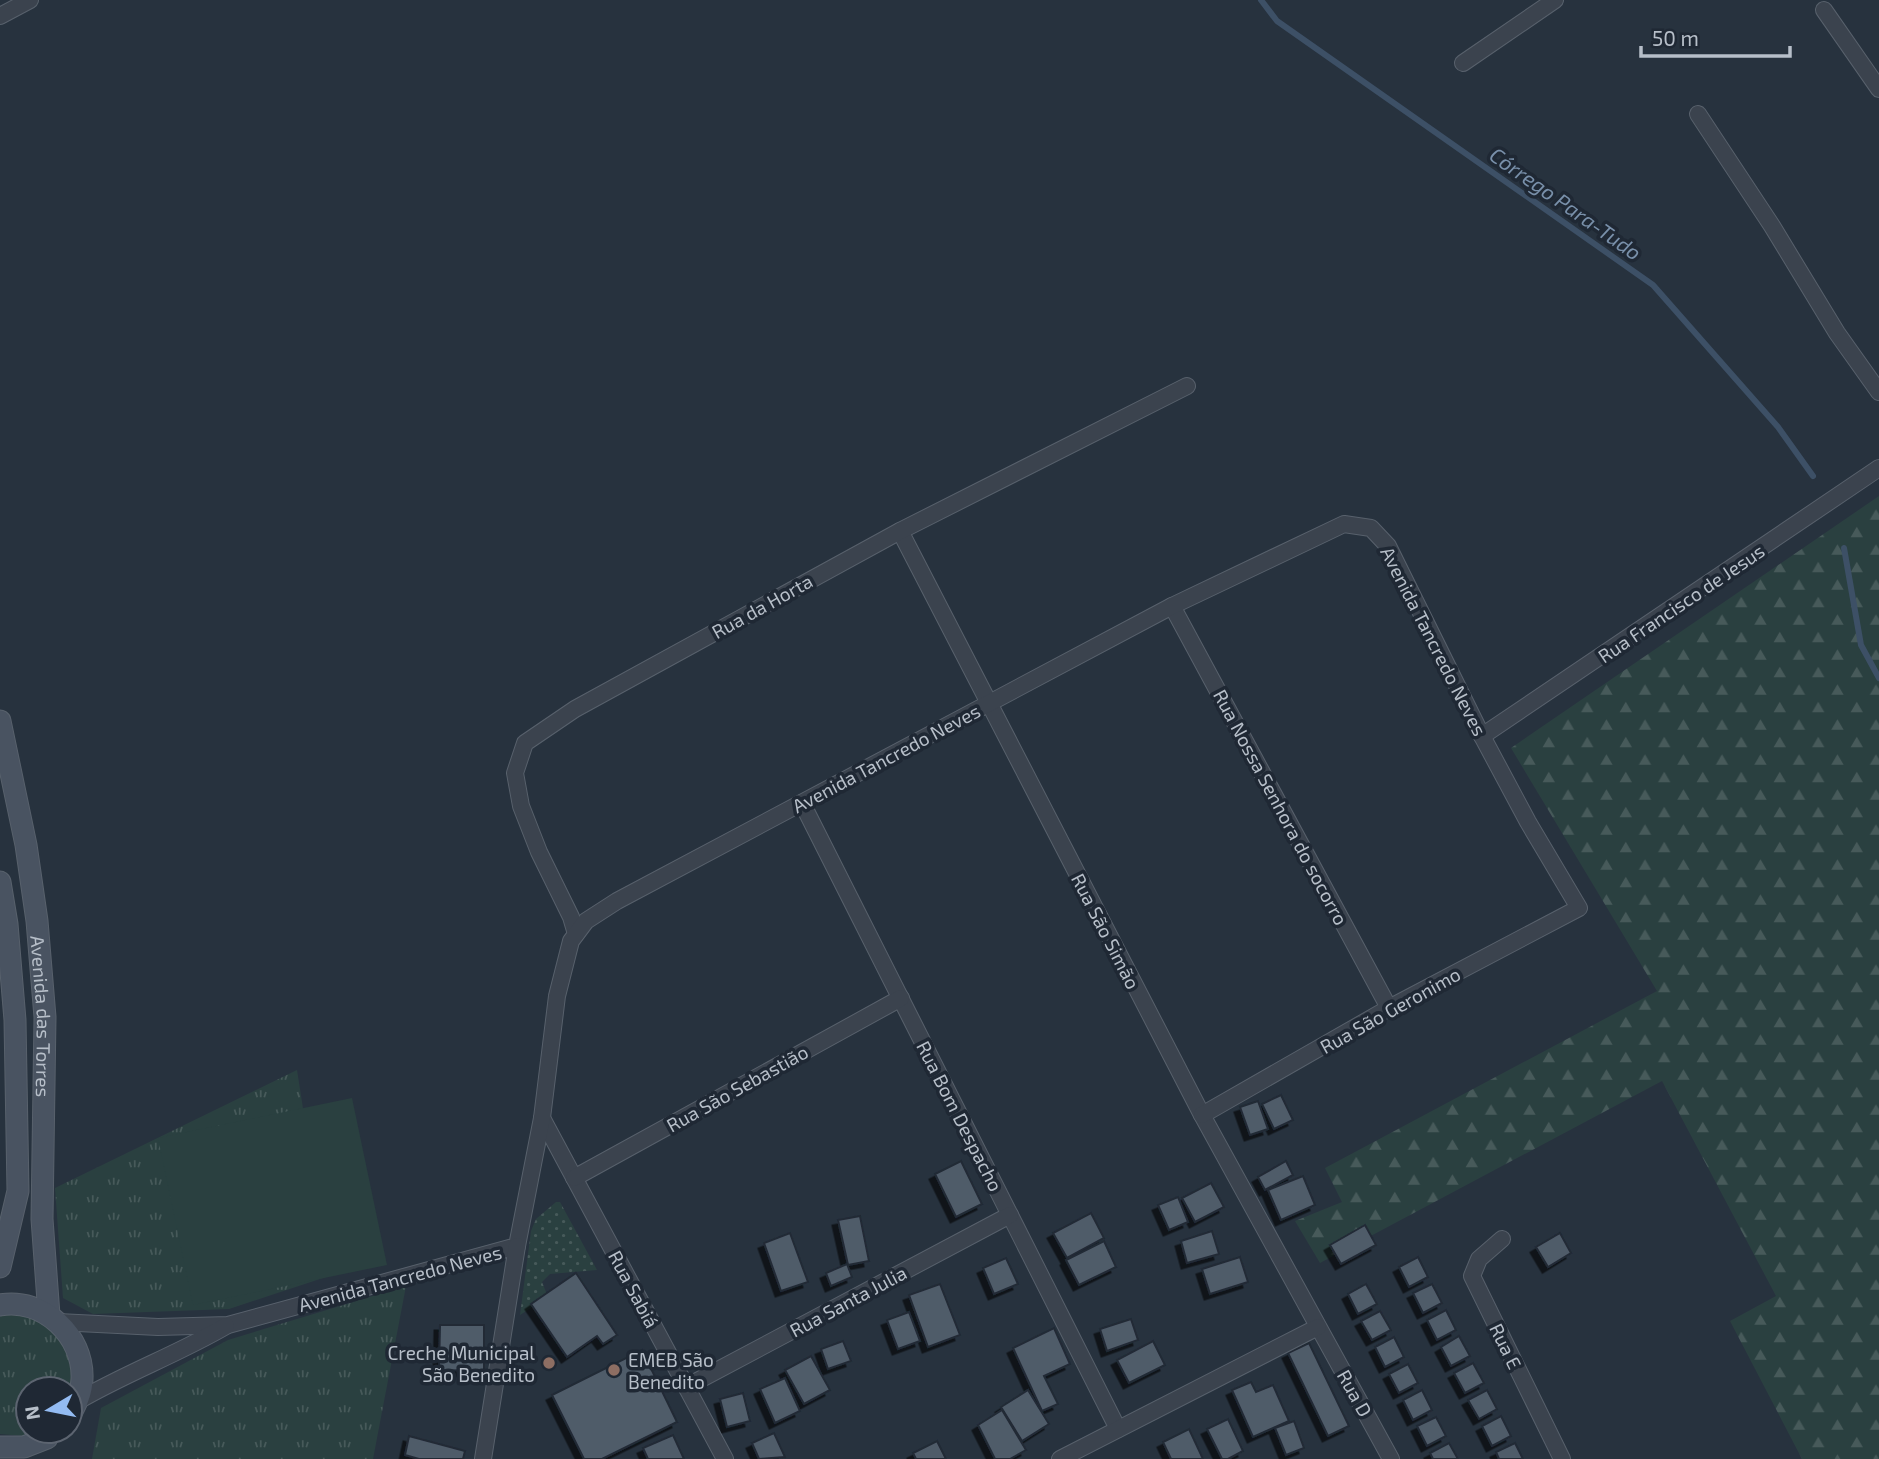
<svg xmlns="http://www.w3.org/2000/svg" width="1879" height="1459" font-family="'Exo 2',sans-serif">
<defs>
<pattern id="grass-tufts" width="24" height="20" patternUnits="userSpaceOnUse" patternTransform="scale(1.75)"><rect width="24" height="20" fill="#2a4040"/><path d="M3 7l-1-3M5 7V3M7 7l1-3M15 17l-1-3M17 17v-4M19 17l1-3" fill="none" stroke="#475a5a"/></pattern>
<pattern id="forest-firs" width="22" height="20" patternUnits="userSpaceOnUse" patternTransform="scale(1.75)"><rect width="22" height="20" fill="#2a4040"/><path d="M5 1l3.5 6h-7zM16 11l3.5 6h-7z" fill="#475a5a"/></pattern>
<pattern id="park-dots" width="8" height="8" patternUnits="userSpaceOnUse" patternTransform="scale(1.75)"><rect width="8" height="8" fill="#2a4040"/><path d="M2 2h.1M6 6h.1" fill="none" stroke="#475a5a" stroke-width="1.8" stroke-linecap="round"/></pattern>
<filter id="shadow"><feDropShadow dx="-5.5" dy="5.5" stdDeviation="0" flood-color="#0009"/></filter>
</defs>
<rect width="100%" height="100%" fill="#27323e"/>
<g fill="url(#grass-tufts)">
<polygon points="297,1070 329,1276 229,1309 93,1314 63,1298 55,1188"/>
<polygon points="406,1286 373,1459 92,1459 101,1408 228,1340"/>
<polygon points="15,1310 54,1324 76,1360 70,1402 70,1389 28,1389 28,1431 39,1431 23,1436 0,1434 0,1313"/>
</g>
<polygon fill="url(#forest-firs)" points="1879,496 1879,1459 1802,1459 1730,1321 1776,1296 1662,1081 1320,1263 1295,1221 1342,1202 1325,1168 1657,991 1511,748"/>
<polygon fill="url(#park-dots)" points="556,1202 560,1202 597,1270 550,1274 542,1282 548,1297 520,1315 531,1231 536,1219"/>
<polygon fill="#2a4040" points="352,1098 387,1265 193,1305 158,1138"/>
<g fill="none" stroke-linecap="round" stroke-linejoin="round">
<g stroke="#3d5066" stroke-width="6">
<polyline points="1261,0 1277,21 1653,285 1778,427 1813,476"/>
<polyline points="1844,548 1861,645 1879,678"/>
</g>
</g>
<g fill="#505b69" stroke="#212a36" stroke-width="2" filter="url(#shadow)">
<polygon points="1281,1095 1293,1120 1274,1129 1262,1104"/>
<polygon points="1258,1101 1268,1129 1250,1135 1240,1107"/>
<polygon points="961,1161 982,1204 956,1217 935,1174"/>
<polygon points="1286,1161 1293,1175 1265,1190 1258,1177"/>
<polygon points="1303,1176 1315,1205 1281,1220 1268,1190"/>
<polygon points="1211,1183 1224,1207 1195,1222 1182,1198"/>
<polygon points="1178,1197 1188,1222 1169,1230 1158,1205"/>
<polygon points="1091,1213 1104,1238 1067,1258 1053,1233"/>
<polygon points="860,1216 869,1261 848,1265 838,1220"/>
<polygon points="1365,1225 1376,1245 1341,1264 1330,1245"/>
<polygon points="1212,1231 1219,1254 1187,1263 1181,1241"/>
<polygon points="790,1233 808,1282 781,1291 764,1243"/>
<polygon points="1560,1233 1571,1253 1548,1267 1536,1247"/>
<polygon points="1104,1241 1116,1267 1079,1285 1066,1260"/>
<polygon points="1240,1257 1248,1282 1210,1294 1202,1269"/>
<polygon points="1418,1257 1428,1277 1409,1287 1399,1267"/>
<polygon points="1006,1258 1018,1284 994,1294 983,1268"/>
<polygon points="847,1264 852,1277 831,1286 826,1273"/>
<polygon points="576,1273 617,1335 603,1344 597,1336 567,1357 531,1304"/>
<polygon points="940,1284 960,1335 928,1347 909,1295"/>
<polygon points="1366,1284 1377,1304 1358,1314 1348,1294"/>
<polygon points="1432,1284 1442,1303 1423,1313 1413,1293"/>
<polygon points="1446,1310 1456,1330 1437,1340 1427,1320"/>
<polygon points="1380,1311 1391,1330 1372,1340 1361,1321"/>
<polygon points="909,1312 920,1341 898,1349 887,1320"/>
<polygon points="1131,1319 1138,1340 1107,1351 1100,1329"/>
<polygon points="440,1325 484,1325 484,1371 439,1370"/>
<polygon points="1054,1328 1070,1364 1044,1376 1058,1404 1042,1411 1013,1348"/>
<polygon points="1459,1336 1470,1356 1451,1366 1441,1347"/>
<polygon points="1394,1337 1404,1357 1385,1367 1375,1347"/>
<polygon points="843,1341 851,1361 828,1369 821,1349"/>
<polygon points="1153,1341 1165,1365 1129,1383 1117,1360"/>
<polygon points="1309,1343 1349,1426 1328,1436 1288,1353"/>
<polygon points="642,1350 677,1422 602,1459 584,1459 552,1395"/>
<polygon points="811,1356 830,1390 804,1404 785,1370"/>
<polygon points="1473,1363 1484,1383 1465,1393 1454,1373"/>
<polygon points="1408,1364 1418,1383 1399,1393 1389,1374"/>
<polygon points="785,1378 800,1411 775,1423 760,1389"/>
<polygon points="1251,1382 1256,1392 1273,1385 1289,1421 1253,1437 1232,1390"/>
<polygon points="1028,1390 1049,1424 1022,1441 1001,1407"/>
<polygon points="1422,1390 1432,1410 1413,1420 1403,1400"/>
<polygon points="1487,1390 1497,1409 1479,1419 1468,1400"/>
<polygon points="743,1393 750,1421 727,1427 720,1399"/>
<polygon points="1002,1410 1026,1450 1010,1459 995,1459 978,1425"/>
<polygon points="1501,1416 1511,1436 1492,1446 1482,1426"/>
<polygon points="1436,1417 1446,1436 1427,1446 1417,1426"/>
<polygon points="1228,1419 1243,1451 1228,1459 1222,1459 1207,1429"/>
<polygon points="1294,1421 1304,1448 1286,1455 1275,1428"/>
<polygon points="1189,1429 1203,1459 1171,1459 1163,1442"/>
<polygon points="774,1433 785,1457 759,1459 752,1443"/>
<polygon points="673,1435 684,1459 648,1459 643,1448"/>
<polygon points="409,1436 465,1451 463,1459 419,1459 405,1455"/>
<polygon points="937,1441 946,1459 916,1459 913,1453"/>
<polygon points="1449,1443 1458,1459 1433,1459 1430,1453"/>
<polygon points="1515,1443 1523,1459 1499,1459 1496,1452"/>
</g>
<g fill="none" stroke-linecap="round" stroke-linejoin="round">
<defs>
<g id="minor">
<polyline points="1824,10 1879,89"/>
<polyline points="0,16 30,0"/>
<polyline points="1463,63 1555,0"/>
<polyline points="1698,114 1772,226 1837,333 1879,392"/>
<polyline points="900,531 1202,1115 1391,1459"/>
<polyline points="1172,606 1389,1008"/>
<polyline points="1482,736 1879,468"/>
<polyline points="802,803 1118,1429"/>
<polyline points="576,934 571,917 539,852 521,806 515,773 525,743 575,709 900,531 1187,386"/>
<polyline points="542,1118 725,1459"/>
<polyline points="574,1178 901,998"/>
<polyline points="1502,1239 1479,1259 1472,1276 1562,1459"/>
<polyline points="58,1322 158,1327 228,1325 517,1246 542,1118 557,996 571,941 586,921 617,901 1172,606 1344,524 1371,528 1388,546 1482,736 1528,822 1579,908 1389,1008 1202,1115"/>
<polyline points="686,1387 1010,1215"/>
<path d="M 78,1401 C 126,1373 178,1354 226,1326"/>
<polyline points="483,1459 517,1246"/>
<polyline points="1060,1459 1318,1327"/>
</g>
<g id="secondary">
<path id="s1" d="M 0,721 L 26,845 L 37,921 L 45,1017 L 42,1219 L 49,1315"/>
<polyline points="0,882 7,924 15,1020 18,1191 0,1267"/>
<path d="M 0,1305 C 43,1297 84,1336 82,1379 C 82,1392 76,1404 70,1415"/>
<polyline points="0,1447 24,1447 47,1438"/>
</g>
</defs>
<use href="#minor" stroke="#58616c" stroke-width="18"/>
<use href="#secondary" stroke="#58616c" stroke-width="23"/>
<use href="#minor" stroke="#3b434e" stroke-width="16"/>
<use href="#secondary" stroke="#495361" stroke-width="21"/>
</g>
<g fill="#8d6e63" stroke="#1f2834" stroke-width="2.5">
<circle cx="549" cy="1363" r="7"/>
<circle cx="614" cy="1370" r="7"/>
</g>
<g text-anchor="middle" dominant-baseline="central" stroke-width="7" stroke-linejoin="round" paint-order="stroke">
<g font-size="19" fill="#b7bfc9" stroke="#1f2834">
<text transform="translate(1681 603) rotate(-34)">Rua Francisco de Jesus</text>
<text transform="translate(762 606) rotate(-29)">Rua da Horta</text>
<text transform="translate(1434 641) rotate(63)">Avenida Tancredo Neves</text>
<text transform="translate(886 758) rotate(-28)">Avenida Tancredo Neves</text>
<text transform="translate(1281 807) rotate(62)">Rua Nossa Senhora do socorro</text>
<text transform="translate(1106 931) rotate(63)">Rua São Simão</text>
<text transform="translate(1390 1010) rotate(-29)">Rua São Geronimo</text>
<text stroke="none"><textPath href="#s1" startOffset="299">Avenida das Torres</textPath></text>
<text transform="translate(737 1088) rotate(-29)">Rua São Sebastião</text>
<text transform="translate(960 1116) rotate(63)">Rua Bom Despacho</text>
<text transform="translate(400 1278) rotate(-15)">Avenida Tancredo Neves</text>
<text transform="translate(634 1289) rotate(62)">Rua Sabiá</text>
<text transform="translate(848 1301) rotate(-28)">Rua Santa Julia</text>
<text transform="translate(1506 1346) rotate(64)">Rua E</text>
<text transform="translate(1355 1393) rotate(61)">Rua D</text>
</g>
<g font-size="19" fill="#b7bfc9" stroke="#1f2834" text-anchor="end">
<text x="535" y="1352">Creche Municipal<tspan x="535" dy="22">São Benedito</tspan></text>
<text x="628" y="1359" text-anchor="start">EMEB São<tspan x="628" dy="22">Benedito</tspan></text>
</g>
<g font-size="21" font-style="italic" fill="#7990aa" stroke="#1f2834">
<text transform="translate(1566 203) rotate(35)">Córrego Para-Tudo</text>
</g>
</g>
<g transform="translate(49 1410) rotate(260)"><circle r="33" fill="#1f2834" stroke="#5c6470" stroke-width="2"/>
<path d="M0-5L12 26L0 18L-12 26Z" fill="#93bbf2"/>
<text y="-10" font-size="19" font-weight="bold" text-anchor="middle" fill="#b7bfc9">N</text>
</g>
<path d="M1641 46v10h149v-10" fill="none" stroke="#b7bfc9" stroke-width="3.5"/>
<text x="1652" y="46" font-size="21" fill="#b7bfc9" stroke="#1f2834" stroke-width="5" paint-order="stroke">50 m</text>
</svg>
